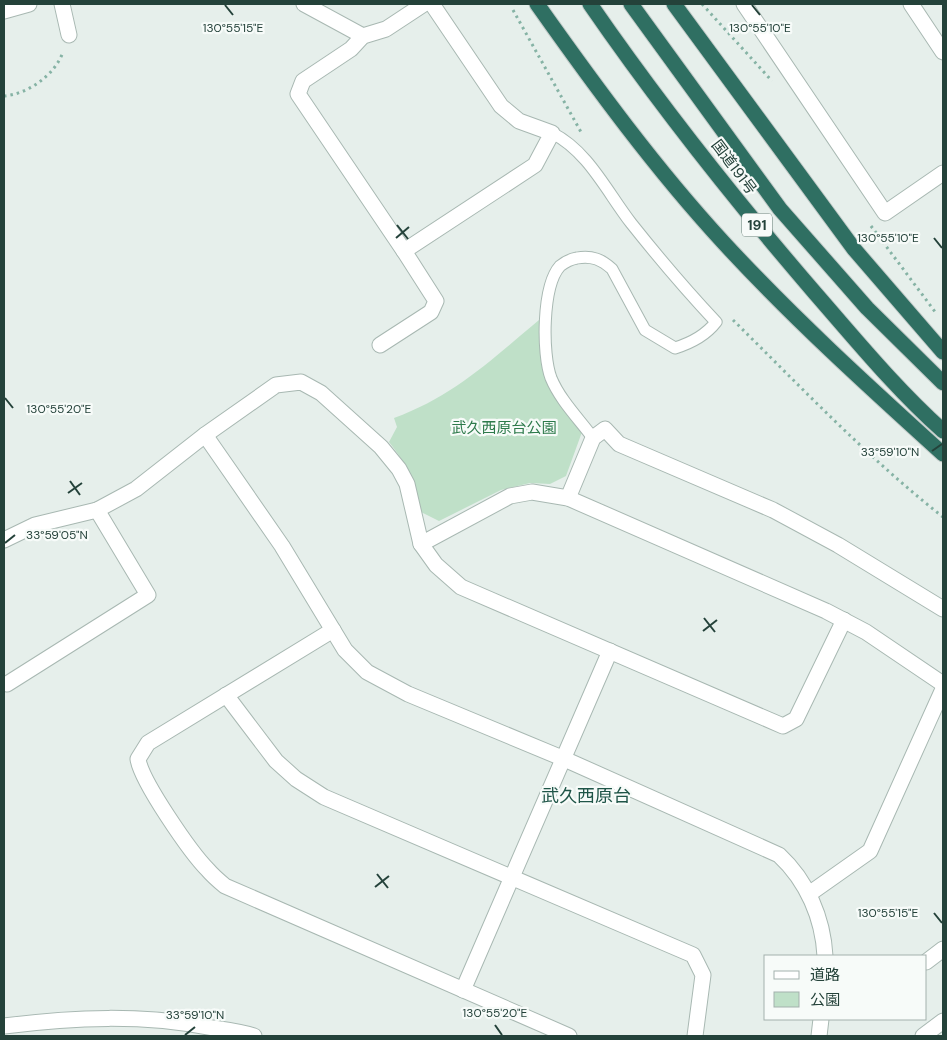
<svg xmlns="http://www.w3.org/2000/svg" width="947" height="1040" font-family="'DM Sans','Noto Sans JP',sans-serif">
<rect width="100%" height="100%" fill="#e6efeb"/>
<path fill="#bfe0c8" d="M 539,320 L 547,383 L 582,432 L 566,476 L 550,484 L 530,483 L 501,490 L 439,521 L 421,512 C 414,480 410,469 389,442 L 397,427 L 394,418 C 454,396 491,360 539,320 Z"/>
<g fill="none" stroke-linecap="round" stroke-linejoin="round">
<defs>
<path id="lane" d="M 552,133 C 588,151 607,192 631,223 C 658,257 686,290 716,322 C 706,335 691,343 675,348 L 645,330 L 612,269 C 602,260 592,255 577,258 C 571,259 565,262 560,266 C 542,286 542,354 551,378 C 560,400 579,419 593,438"/>
<g id="street">
<polyline points="62,4 69,35"/>
<polyline points="304,4 363,36"/>
<polyline points="424,4 386,29 363,36 351,49 303,81 298,94 404,251 535,165 552,133 519,121 501,106 432,4"/>
<polyline points="744,4 885,213 943,173"/>
<polyline points="911,4 943,52"/>
<polyline points="4,11 29,4"/>
<polyline points="380,345 431,312 436,301 404,251"/>
<path d="M 205,435 L 282,546 L 345,650 L 367,672 L 408,694 L 562,758 L 779,855 C 807,881 823,918 825,956"/>
<polyline points="568,498 593,438 605,429 619,444 773,510 838,545 943,609"/>
<polyline points="4,540 35,525 97,510 136,489 205,435 276,385 301,382 321,393 381,447 399,469 407,484 421,544 436,565 461,587 783,726 796,719 844,620"/>
<polyline points="421,544 510,496 532,492 568,498 826,611 866,632 943,684"/>
<path d="M 333,630 L 148,743 L 138,759 C 141,781 191,853 208,870 C 213,876 219,881 225,886 L 569,1036"/>
<polyline points="7,684 148,595 97,510"/>
<polyline points="226,695 276,761 296,779 324,797 693,955 703,975 695,1036"/>
<polyline points="809,894 870,851 943,689"/>
<polyline points="926,962 943,949"/>
<polyline points="463,990 610,651"/>
<path d="M 4,1026 C 74,1017 143,1014 213,1028 C 227,1030 241,1032 254,1036"/>
<polyline points="819,1036 821,1019"/>
<polyline points="923,1036 943,1021"/>
</g>
<g id="highway">
<path d="M 537,4 C 595,86 655,168 723,242 C 792,317 868,386 943,454"/>
<path d="M 590,4 C 659,104 735,200 815,293 C 856,340 896,389 943,431"/>
<polyline points="631,4 780,209 867,308 943,383"/>
<polyline points="674,4 854,249 943,352"/>
</g>
</defs>
<use href="#lane" stroke="#a8b8b2" stroke-width="13"/>
<use href="#street" stroke="#a8b8b2" stroke-width="17"/>
<use href="#highway" stroke="#c2cac8" stroke-width="17"/>
<g stroke="#86b3a5" stroke-width="3" stroke-dasharray="2.5 4" stroke-linecap="butt">
<polyline points="702,4 772,81"/>
<polyline points="513,10 581,132"/>
<path d="M 4,96 C 28,94 55,75 63,52"/>
<polyline points="871,226 936,313"/>
<path d="M 733,320 C 801,387 868,458 943,517"/>
</g>
<use href="#lane" stroke="#fff" stroke-width="11"/>
<use href="#street" stroke="#fff" stroke-width="15"/>
<use href="#highway" stroke="#2f6f62" stroke-width="15"/>
</g>
<path fill="none" stroke="#24423a" stroke-width="2" d="M 225,5 L 233,15M 752,5 L 760,15M 397,225 L 408,239M 396,238 L 409,227M 934,238 L 942,248M 5,398 L 13,408M 932,451 L 942,444M 70,481 L 80,495M 68,493 L 82,483M 5,543 L 15,535M 704,618 L 715,632M 703,631 L 717,620M 377,874 L 388,888M 375,887 L 389,876M 934,913 L 942,923M 495,1025 L 502,1035M 185,1035 L 195,1027"/>
<g text-anchor="middle" dominant-baseline="central" stroke-width="4.5" stroke-linejoin="round" paint-order="stroke">
<rect fill="#f7fbf9" stroke="#637a73" stroke-width="1" x="742" y="213.5" width="30" height="23" rx="4"/>
<g font-size="14" font-weight="bold" fill="#24423a">
<text x="757" y="225">191</text>
</g>
<g font-size="15" fill="#24423a" stroke="#f7fbf9">
<text transform="translate(734 167) rotate(53)">国道191号</text>
</g>
<g font-size="15" fill="#2d7a4b" stroke="#f7fbf9">
<text x="504" y="428">武久西原台公園</text>
</g>
<g font-size="18" fill="#1f5548" stroke="#f7fbf9">
<text x="586" y="796">武久西原台</text>
</g>
</g>
<g font-size="12" text-anchor="middle" fill="#24423a" stroke="#f7fbf9" stroke-width="4.5" stroke-linejoin="round" paint-order="stroke">
<text x="233" y="32">130°55'15"E</text>
<text x="760" y="32">130°55'10"E</text>
<text x="888" y="242">130°55'10"E</text>
<text x="59" y="413">130°55'20"E</text>
<text x="890" y="456">33°59'10"N</text>
<text x="57" y="539">33°59'05"N</text>
<text x="888" y="917">130°55'15"E</text>
<text x="495" y="1017">130°55'20"E</text>
<text x="195" y="1019">33°59'10"N</text>
</g>
<rect width="947" height="1040" fill="none" stroke="#24423a" stroke-width="10"/>
<rect x="764" y="955" width="162" height="65" fill="#f7fbf9" stroke="#a3b1ad"/>
<rect x="774" y="971" width="25" height="8" fill="#ffffff" stroke="#a3b1ad"/>
<text x="810" y="980" font-size="15" fill="#24423a">道路</text>
<rect x="774" y="992" width="25" height="15" fill="#bfe0c8" stroke="#a3b1ad"/>
<text x="810" y="1005" font-size="15" fill="#24423a">公園</text>
</svg>
